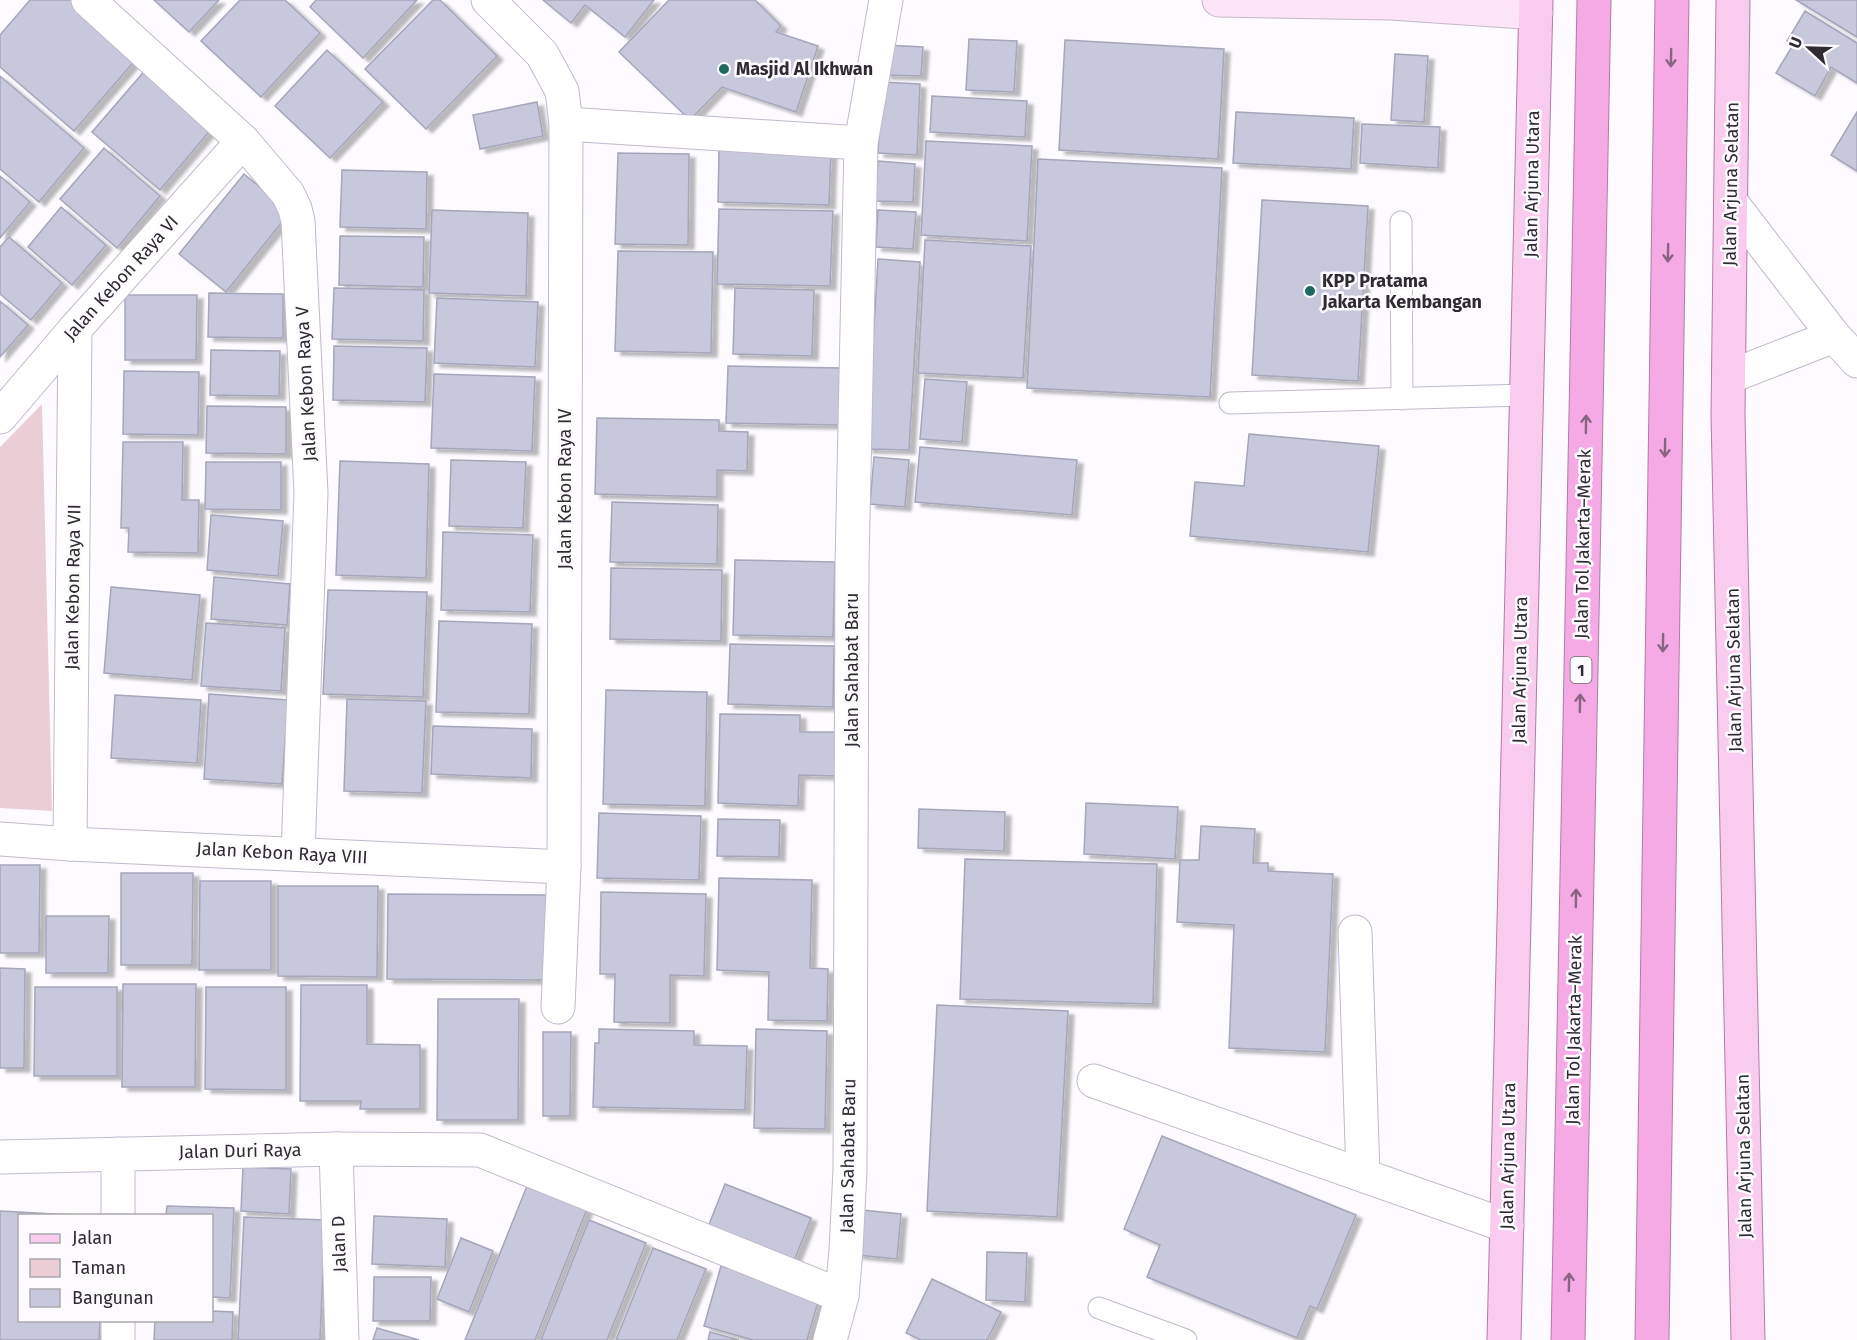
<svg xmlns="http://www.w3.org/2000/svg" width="1857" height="1340" font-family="'Fira Sans',sans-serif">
<defs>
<filter id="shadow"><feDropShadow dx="6" dy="4" stdDeviation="1.5" flood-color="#0004"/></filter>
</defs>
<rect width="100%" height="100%" fill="#fdfbff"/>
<polygon fill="#ebcdd5" points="42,404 52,811 0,808 0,447"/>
<g fill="#c8c8dd" stroke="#a5a6ba" stroke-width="1.5" filter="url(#shadow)">
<polygon points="30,0 72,0 138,57 74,131 0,67 0,35"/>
<polygon points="154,0 219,0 189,32"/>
<polygon points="240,0 285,0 320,33 261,97 201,41"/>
<polygon points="316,0 417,0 363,58 310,7"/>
<polygon points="433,0 440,0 497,56 426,129 365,69"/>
<polygon points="543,0 654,0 625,37 585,5 571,23"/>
<polygon points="669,0 755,0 781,26 776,32 818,46 796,112 722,87 690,120 619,52"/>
<polygon points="1796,0 1857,0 1857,37"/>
<polygon points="1805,11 1857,43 1857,83 1831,67 1815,96 1776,73 1793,45 1787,41"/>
<polygon points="969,39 1017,41 1014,92 966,90"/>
<polygon points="1065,40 1224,49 1218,159 1059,150"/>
<polygon points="886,45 923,47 921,76 885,75"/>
<polygon points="327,50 383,102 330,158 275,106"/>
<polygon points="1395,54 1428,56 1424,122 1391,120"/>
<polygon points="147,68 214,126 160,190 92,132"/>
<polygon points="0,76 84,148 39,202 0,169"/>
<polygon points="882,82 920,84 917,155 878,153"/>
<polygon points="932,96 1027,101 1025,137 930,132"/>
<polygon points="537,102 543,136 480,149 473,115"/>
<polygon points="1236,112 1354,118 1351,169 1233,163"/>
<polygon points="1857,112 1857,171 1831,155"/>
<polygon points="1362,124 1440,127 1438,168 1360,163"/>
<polygon points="926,141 1032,146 1027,241 921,235"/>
<polygon points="104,148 160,196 117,248 60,199"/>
<polygon points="719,150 831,152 829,205 718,202"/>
<polygon points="618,153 689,154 688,245 615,244"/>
<polygon points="1038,159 1222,168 1210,397 1027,388"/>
<polygon points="878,161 915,164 913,202 875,201"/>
<polygon points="342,170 427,172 426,229 340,227"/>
<polygon points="244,174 290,212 226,292 179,254"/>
<polygon points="0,176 30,202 0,238"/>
<polygon points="1262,200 1368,206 1358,381 1252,375"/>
<polygon points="61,207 106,245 72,285 28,247"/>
<polygon points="719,209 833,211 830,286 717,284"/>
<polygon points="432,210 528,213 526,296 429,293"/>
<polygon points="878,210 916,212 913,249 876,247"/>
<polygon points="340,236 424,237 423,287 339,285"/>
<polygon points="9,237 62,283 31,320 0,294 0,247"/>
<polygon points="925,240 1031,246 1023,378 918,373"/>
<polygon points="618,251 713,252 711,353 615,351"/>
<polygon points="878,259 920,262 909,450 867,449"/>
<polygon points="334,288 424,290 423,341 332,339"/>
<polygon points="735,288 814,290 812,356 733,354"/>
<polygon points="209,293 283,294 283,338 208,337"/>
<polygon points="125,295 197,295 196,360 125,360"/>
<polygon points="437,298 538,302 535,367 434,363"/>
<polygon points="0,301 28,325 0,357"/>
<polygon points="334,346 427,348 425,402 333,400"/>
<polygon points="211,350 280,351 279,396 210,395"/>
<polygon points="728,366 842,368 840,425 726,423"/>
<polygon points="124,371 199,372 198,435 123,434"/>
<polygon points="434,374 535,377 532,451 431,448"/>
<polygon points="925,379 967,382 962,442 920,439"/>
<polygon points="207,406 286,407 286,454 206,453"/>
<polygon points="597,418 719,420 719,431 748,432 747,471 717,470 717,497 595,494"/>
<polygon points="1249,434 1379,446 1368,552 1190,536 1195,482 1244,486"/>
<polygon points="123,442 183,442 182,500 199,500 198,553 128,552 129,528 121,528"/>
<polygon points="920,447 1077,460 1072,515 915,502"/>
<polygon points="874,457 909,460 905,507 870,504"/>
<polygon points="451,460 526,462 523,528 449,526"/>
<polygon points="340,461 429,464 426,578 336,575"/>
<polygon points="206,462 281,462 281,510 205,509"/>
<polygon points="612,502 718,505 717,564 610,562"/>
<polygon points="211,515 283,521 278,576 207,570"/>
<polygon points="443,532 533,535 530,612 441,610"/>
<polygon points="735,560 835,562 833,637 733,635"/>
<polygon points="611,568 722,570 721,641 610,639"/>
<polygon points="214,577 290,584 287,625 211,619"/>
<polygon points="111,587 200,595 192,680 104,673"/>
<polygon points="328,590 427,592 423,697 323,694"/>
<polygon points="439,621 532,624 529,714 436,712"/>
<polygon points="206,623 285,628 281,691 201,686"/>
<polygon points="730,644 834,646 833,707 728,704"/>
<polygon points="606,690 707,692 705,806 603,804"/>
<polygon points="209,694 288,700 282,784 204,779"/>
<polygon points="115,695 201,700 197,763 111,758"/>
<polygon points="347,699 426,701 422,793 344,791"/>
<polygon points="720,714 800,715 800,732 839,732 838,776 799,775 798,806 718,803"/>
<polygon points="433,726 532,729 531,778 431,774"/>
<polygon points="1086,803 1178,807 1175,859 1084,854"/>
<polygon points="919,809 1005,812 1004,851 918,848"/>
<polygon points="599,813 701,816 699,880 597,878"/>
<polygon points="718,819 780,820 779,857 717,856"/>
<polygon points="1201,826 1255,829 1253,863 1268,863 1268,871 1333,874 1325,1052 1229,1048 1234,925 1177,922 1180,860 1199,860"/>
<polygon points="965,859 1157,864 1153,1004 960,999"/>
<polygon points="0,865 40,865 39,953 0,953"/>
<polygon points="121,873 193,873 192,965 121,965"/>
<polygon points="719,878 812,880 810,968 828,969 827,1021 768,1020 769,972 717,970"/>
<polygon points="200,881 271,881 271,970 199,970"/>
<polygon points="278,886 378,886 377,977 278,976"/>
<polygon points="601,892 706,894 704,976 670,975 670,1023 614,1022 615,974 600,974"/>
<polygon points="388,894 548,895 547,980 387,979"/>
<polygon points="46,916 109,916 108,973 46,973"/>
<polygon points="0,968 25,969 24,1068 0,1068"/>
<polygon points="123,984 196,984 195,1087 122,1087"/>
<polygon points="301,985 367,985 367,1044 420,1045 420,1109 360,1109 361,1101 300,1101"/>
<polygon points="35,987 117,987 117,1076 34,1076"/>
<polygon points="206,987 286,987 286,1090 205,1089"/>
<polygon points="438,999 519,999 518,1120 437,1120"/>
<polygon points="937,1005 1068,1011 1057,1217 927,1211"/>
<polygon points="599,1029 694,1031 694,1045 747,1046 745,1110 593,1107 595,1043 599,1043"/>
<polygon points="756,1029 827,1031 825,1129 754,1128"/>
<polygon points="543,1032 571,1032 570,1116 543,1116"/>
<polygon points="1162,1136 1356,1215 1317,1309 1310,1306 1297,1338 1147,1277 1160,1245 1124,1229"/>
<polygon points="243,1167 291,1169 289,1214 241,1211"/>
<polygon points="725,1184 811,1218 790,1271 704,1237"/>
<polygon points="527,1186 587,1209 535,1340 465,1340"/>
<polygon points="167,1206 234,1208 230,1298 212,1297 212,1216 166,1216"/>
<polygon points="862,1210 901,1214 897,1259 857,1255"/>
<polygon points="0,1211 92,1216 20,1216 20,1320 100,1320 99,1340 0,1340"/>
<polygon points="374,1216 447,1219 445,1267 372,1264"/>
<polygon points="244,1217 325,1220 320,1340 238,1340"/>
<polygon points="589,1220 646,1243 607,1340 541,1340"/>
<polygon points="461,1238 493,1251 469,1312 437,1299"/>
<polygon points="653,1248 706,1269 677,1340 616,1340"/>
<polygon points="987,1252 1027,1253 1025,1302 986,1300"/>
<polygon points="721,1266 820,1295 807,1340 753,1340 704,1326"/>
<polygon points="374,1277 431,1277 430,1321 373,1321"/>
<polygon points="932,1279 1001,1312 987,1340 921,1340 906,1333"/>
<polygon points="212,1311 233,1312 232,1340 154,1340 155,1320 212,1320"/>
<polygon points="377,1328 419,1340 373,1340"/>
<polygon points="710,1332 739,1340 708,1340"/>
</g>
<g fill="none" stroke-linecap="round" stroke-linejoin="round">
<defs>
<g id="lane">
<polyline points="1401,222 1402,399"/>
<polyline points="1230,403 1527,395"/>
<polyline points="1099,1308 1186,1340"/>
</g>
<g id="street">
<polyline points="88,0 243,141 288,194 295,209 298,221 311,493 298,854"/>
<polyline points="488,0 542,54 562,91 566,124 564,867 558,1007"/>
<polyline points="566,124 861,143"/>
<polyline points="1731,202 1834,336 1857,361"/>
<polyline points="1729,377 1834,336"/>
<polyline points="0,417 75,329 243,141"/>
<polyline points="0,839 70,844 564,867"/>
<polyline points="70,844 75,329"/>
<polyline points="1355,932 1363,1175"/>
<polyline points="1094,1081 1507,1226"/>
<polyline points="336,1149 342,1340"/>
<polyline points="0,1157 336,1149 480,1150 842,1296"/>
<polyline points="118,1216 118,1154"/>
<polyline points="118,1340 118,1320"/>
<polyline points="830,1340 842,1296 846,1250 850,1170 852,565 861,143 886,0"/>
</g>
<polyline id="secondary" points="1219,0 1391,3 1536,13"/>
<g id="primary">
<polyline points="1733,0 1728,415 1748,1340"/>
<polyline points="1504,1340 1536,0"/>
</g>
<g id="highway">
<polyline points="1568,1340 1594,0"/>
<polyline points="1652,1340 1672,0"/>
</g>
</defs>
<use href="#lane" stroke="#c3b9cb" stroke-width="23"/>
<use href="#street" stroke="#c3b9cb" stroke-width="35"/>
<use href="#secondary" stroke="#c3b9cb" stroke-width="35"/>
<use href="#primary" stroke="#b07da6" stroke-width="35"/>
<use href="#highway" stroke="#b07da6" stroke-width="35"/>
<use href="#lane" stroke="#fff" stroke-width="21"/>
<use href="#street" stroke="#fff" stroke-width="33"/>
<use href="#secondary" stroke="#fce5f7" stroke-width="33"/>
<use href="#primary" stroke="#f9cbef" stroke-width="33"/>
<use href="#highway" stroke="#f5a9e5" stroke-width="33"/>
</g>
<defs><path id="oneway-shaft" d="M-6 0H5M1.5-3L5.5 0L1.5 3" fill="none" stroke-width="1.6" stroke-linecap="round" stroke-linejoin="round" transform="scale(1.5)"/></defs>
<g stroke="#886483">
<use href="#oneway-shaft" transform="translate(1671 58) rotate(91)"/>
<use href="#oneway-shaft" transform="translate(1668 253) rotate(91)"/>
<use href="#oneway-shaft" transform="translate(1586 424) rotate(-89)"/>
<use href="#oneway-shaft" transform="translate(1665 448) rotate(91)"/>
<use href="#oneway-shaft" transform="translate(1663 643) rotate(91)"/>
<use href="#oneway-shaft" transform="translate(1580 703) rotate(-89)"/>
<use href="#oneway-shaft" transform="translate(1576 898) rotate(-89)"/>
<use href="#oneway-shaft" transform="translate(1569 1282) rotate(-89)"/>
</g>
<g fill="#1e6861" stroke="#fdfbff" stroke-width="2">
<circle cx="724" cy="69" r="6"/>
<circle cx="1310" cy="291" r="6"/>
</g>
<g text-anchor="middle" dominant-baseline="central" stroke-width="5" stroke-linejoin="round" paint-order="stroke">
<rect fill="#fdfbff" stroke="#6d6970" stroke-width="1.5" x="1570.5" y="657" width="21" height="26" rx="4.5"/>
<g font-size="16" font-weight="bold" fill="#2f2b32">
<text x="1581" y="670">1</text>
</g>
<g font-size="18" font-weight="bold" fill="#2f2b32" stroke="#fdfbff" text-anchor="start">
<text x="736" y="69">Masjid Al Ikhwan</text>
<text x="1322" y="281">KPP Pratama<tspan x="1322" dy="21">Jakarta Kembangan</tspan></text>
</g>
<g font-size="18" fill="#2f2b32" stroke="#fdfbff">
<text transform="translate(1532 184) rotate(-89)">Jalan Arjuna Utara</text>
<text transform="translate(1731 184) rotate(-89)">Jalan Arjuna Selatan</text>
<text transform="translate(121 278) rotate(-48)">Jalan Kebon Raya VI</text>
<text transform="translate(306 384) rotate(-93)">Jalan Kebon Raya V</text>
<text transform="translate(565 489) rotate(-90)">Jalan Kebon Raya IV</text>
<text transform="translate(1583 544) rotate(-89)">Jalan Tol Jakarta–Merak</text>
<text transform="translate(73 587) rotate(-89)">Jalan Kebon Raya VII</text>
<text transform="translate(852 670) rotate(-90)">Jalan Sahabat Baru</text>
<text transform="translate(1520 670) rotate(-89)">Jalan Arjuna Utara</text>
<text transform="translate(1734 670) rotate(-91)">Jalan Arjuna Selatan</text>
<text transform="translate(282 853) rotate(3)">Jalan Kebon Raya VIII</text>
<text transform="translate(1574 1030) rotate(-89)">Jalan Tol Jakarta–Merak</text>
<text transform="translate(240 1151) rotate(-1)">Jalan Duri Raya</text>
<text transform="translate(848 1156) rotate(-89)">Jalan Sahabat Baru</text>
<text transform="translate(1508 1156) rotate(-89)">Jalan Arjuna Utara</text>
<text transform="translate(1744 1156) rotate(-91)">Jalan Arjuna Selatan</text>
<text transform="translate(339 1244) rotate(-92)">Jalan D</text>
</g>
</g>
<rect x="18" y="1214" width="195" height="108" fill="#fdfbff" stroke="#aba8ad" stroke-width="1.5"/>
<rect x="30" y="1234" width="30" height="9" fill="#f9cbef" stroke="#aba8ad" stroke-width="1.5"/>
<text x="72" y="1244" font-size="18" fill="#2f2b32">Jalan</text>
<rect x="30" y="1259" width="30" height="18" fill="#ebcdd5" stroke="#aba8ad" stroke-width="1.5"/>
<text x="72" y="1274" font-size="18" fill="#2f2b32">Taman</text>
<rect x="30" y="1289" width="30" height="18" fill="#c8c8dd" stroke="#aba8ad" stroke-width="1.5"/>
<text x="72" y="1304" font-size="18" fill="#2f2b32">Bangunan</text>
<g transform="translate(1809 48) rotate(292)" stroke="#fdfbff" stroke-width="4.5" paint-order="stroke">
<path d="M0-4.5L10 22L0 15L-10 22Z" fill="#2f2b32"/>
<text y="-9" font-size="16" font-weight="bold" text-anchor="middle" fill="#2f2b32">U</text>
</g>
</svg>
